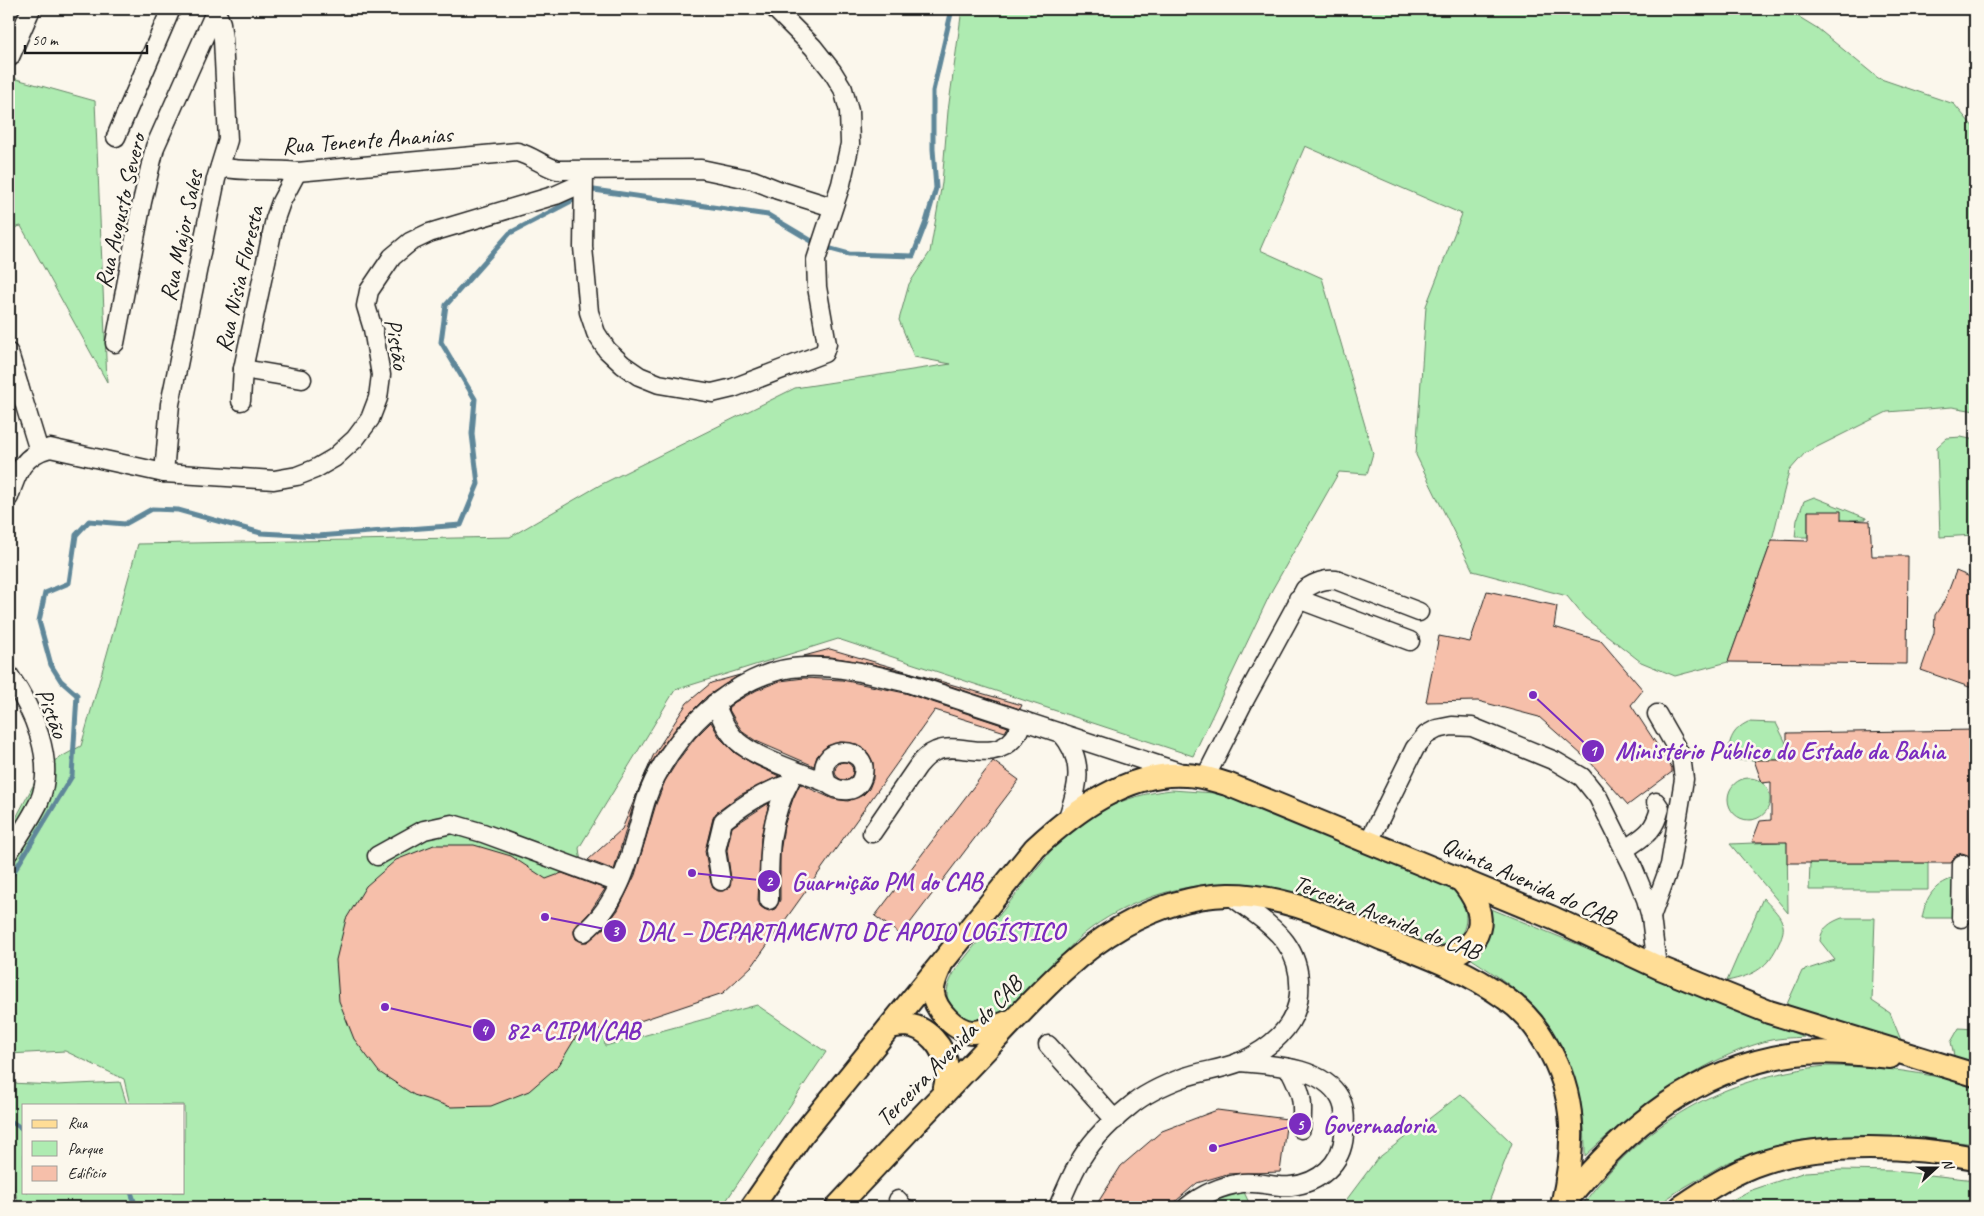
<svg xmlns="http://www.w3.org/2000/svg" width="1984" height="1216" font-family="Caveat,sans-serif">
<rect width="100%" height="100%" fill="#fbf7ec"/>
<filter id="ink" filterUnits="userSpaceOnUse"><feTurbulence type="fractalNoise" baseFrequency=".02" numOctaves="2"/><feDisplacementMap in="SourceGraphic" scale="10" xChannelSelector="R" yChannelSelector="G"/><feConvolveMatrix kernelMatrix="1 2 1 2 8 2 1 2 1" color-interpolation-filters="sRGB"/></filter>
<g filter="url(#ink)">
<g fill="#aeebb1" stroke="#658466">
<polygon points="962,9 1786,9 1817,28 1878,78 1954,104 1975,129 1975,411 1952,407 1887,412 1805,453 1789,471 1772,540 1728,662 1675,676 1641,662 1585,618 1567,596 1473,571 1416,455 1426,306 1462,214 1305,146 1260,250 1322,278 1373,453 1367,474 1339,472 1272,590 1193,756 838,639 675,690 579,848 605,1046 757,1005 826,1052 722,1207 19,1207 9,1165 9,1083 56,1085 120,1082 127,1105 24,1105 24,1192 184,1192 184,1105 130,1105 124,1079 65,1051 9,1054 9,831 43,767 81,746 138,544 510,537 600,485 795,388 951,364 914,357 899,320 909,284 930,252 942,183 948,111"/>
<polygon points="9,77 95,101 107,382 21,226 9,229"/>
<polygon points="1961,437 1975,440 1975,535 1940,537 1937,447 1947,438"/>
<polygon points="1814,497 1866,518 1866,519 1850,520 1849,525 1808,511 1808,537 1795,537 1797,520 1804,501"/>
<path d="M 1748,722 L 1776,723 L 1786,743 L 1787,767 L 1778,760 L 1728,760 C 1728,743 1731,730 1748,722 Z"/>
<circle cx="1749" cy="799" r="21"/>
<path d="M 1172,790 L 1214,793 L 1234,798 L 1454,890 C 1472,907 1471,940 1443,945 C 1434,947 1424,944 1415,943 C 1368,929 1321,915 1274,900 C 1259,896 1234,885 1220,885 C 1173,883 1112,908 1078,939 C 1052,963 1014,1014 982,1024 C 967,1029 947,1009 947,993 C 947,985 952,977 956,969 L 1053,848 C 1088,813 1123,795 1172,790 Z"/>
<polygon points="1787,832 1788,913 1730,844 1778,842"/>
<polygon points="1810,863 1928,863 1928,890 1809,890"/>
<path d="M 1954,878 L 1965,879 L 1975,882 L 1975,918 L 1922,918 C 1926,897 1933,885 1954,878 Z"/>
<path d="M 1763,898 C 1769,905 1779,913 1782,922 C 1785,929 1782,935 1780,941 C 1768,968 1755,975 1727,981 Z"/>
<path d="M 1489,908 L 1804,1037 C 1790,1038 1776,1038 1763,1042 C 1699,1061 1633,1111 1585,1156 C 1586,1094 1567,1036 1520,994 C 1504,980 1487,969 1470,958 L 1490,918 Z"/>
<path d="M 1842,918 L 1875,918 L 1872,1001 L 1890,1013 L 1903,1045 L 1782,1015 L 1802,971 L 1835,960 L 1820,941 C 1821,928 1831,922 1842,918 Z"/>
<polygon points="1959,1028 1975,1029 1975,1075 1957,1069 1951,1042"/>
<path d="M 1826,1066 C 1877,1066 1926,1072 1975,1086 L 1975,1144 L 1914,1137 L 1871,1136 L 1828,1137 L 1802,1140 L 1775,1146 L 1724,1164 L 1678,1191 L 1655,1207 L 1581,1207 C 1642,1122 1722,1077 1826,1066 Z"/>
<polygon points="1461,1094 1512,1143 1487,1207 1341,1207 1377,1159"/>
<polygon points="1841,1170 1894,1171 1975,1180 1975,1207 1726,1207 1725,1204 1749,1191 1805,1172"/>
<polygon points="1244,1192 1251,1207 1208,1207 1214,1201"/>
</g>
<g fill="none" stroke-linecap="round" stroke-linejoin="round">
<g stroke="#5f8799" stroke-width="5">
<polyline points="587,193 594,190 768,215 820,246 849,254 913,256 926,222 936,188 933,149 933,91 952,9"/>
<polyline points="9,880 72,776 77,695 61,681 51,665 39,621 45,593 69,583 76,535 89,521 125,524 152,509 178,510 261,533 318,536 461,525 478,484 472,434 475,399 441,342 446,305 510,233 579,197"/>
<polyline points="9,1120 24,1130"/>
<polyline points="131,1192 136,1207"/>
</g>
</g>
<g fill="#f6bfaa" stroke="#1c1c1c">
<polygon points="1808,511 1841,511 1841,520 1870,521 1872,556 1908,556 1907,664 1728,662 1772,540 1808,541"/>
<polygon points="1956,571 1975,579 1975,689 1921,670 1934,633 1935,615 1945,600"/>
<polygon points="1487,591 1557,606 1554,627 1601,641 1643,690 1631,705 1672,768 1672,772 1628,805 1591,763 1539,717 1478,701 1426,702 1439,636 1470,642"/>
<polygon points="830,649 1022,705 1020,709 911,673 872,664 831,657 804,656"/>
<polygon points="740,675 707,696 679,724 661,748 646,772 636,796 614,870 588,860 622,829 653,756 687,703 711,683"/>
<polygon points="804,678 842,680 905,693 1008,727 1005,732 935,710 753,965 723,993 625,1026 579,1032 559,1065 529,1091 491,1106 451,1107 414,1095 379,1072 354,1039 339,1001 336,960 346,919 366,886 396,860 434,845 474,845 511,856 546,879 562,873 605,889 590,912 574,929 574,934 576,939 582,942 587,942 605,927 618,910 635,875 656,804 665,781 679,759 695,738 711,722 720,738 735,753 755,765 779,776 740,795 716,813 713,818 705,851 711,883 713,888 718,891 723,891 728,889 731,879 727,850 732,827 769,803 761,837 758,900 760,906 764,909 769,911 775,909 780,900 780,853 784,826 793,799 800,784 833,799 848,801 863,795 869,789 873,779 873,762 865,750 857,744 840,742 827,746 817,756 814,766 756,741 744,733 738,725 728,708 735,702 757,690 780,681"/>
<polygon points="1975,730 1975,864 1973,864 1968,855 1962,853 1956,855 1951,863 1787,863 1787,842 1752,842 1760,821 1771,820 1771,782 1762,783 1754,760 1787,760 1787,733"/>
<polygon points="993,761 1019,780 901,935 875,916"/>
<circle cx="844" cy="771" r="9"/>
<polygon points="1217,1110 1287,1119 1280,1172 1227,1174 1197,1183 1169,1207 1095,1207 1121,1166 1162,1131"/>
</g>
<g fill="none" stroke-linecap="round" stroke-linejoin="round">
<defs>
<g id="minor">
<polyline points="10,57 31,9"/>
<polyline points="116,137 171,9"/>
<path d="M 220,167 C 246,173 271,168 297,172 L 517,152 C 532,156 542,165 557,170 L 701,169 L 753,180 L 778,190 L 832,207"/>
<polyline points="584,171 583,247 589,312 596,333 607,350 623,365 639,376 659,384 712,393 733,388 824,353 827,344 817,287 816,260 841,184 850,144 849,111 843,89 832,71 813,47 775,9"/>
<polyline points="115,343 142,202 155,147 216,10"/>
<polyline points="9,353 19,386 9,389"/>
<polyline points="243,369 302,379"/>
<polyline points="19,386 39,451"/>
<polyline points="241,401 243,369 275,219 281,202 297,172"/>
<polyline points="164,473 170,404 216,179 228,140 223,39 221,23 215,9"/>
<path d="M 9,497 C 17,472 23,455 50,448 L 164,473 L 274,480 L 297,476 L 315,469 L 334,458 L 355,439 L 370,419 L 378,398 L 381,375 L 373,329 L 366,306 L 369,291 L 392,257 L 410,242 L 429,233 L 556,195 L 583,183"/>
<polyline points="1298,599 1410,641"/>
<path d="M 9,675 C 32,708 57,761 39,802 C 31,819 19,836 9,852"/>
<path d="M 715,703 C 721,718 728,735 742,745 C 762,760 803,773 827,783 C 838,792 856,795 862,778 C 874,743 810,742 827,783"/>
<path d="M 1061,733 C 1086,761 1078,788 1067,820"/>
<path d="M 1205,778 L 1243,703 L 1305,589 C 1316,582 1324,579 1336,580 L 1419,612"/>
<path d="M 872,833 L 918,766 C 923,760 928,754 936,751 C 960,741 992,764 1014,738 C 1018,733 1020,726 1024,721"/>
<polyline points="1369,841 1415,748 1426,735 1437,729 1452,726 1472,727 1555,761 1582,777 1598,797 1632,865 1646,899 1651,917 1657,967"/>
<path d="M 1624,850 C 1644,836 1654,833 1660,808 L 1656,802"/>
<polyline points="377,856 424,830 452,824 483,833 619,883"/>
<path d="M 721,881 L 716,850 L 723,821 C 743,805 763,792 788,784"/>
<path d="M 769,900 C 769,854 768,821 791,779"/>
<polyline points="1651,917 1670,865 1684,779 1681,756 1657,714"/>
<polyline points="1961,918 1962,864"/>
<path d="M 584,932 C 624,900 632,846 646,800 C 667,738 735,669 803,667 C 839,665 874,675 908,683 L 1179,772"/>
<polyline points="1048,1045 1115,1120"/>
<path d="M 1289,1068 C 1302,1093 1304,1101 1301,1129"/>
<polyline points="898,1200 903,1207"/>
<path d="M 1058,1207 C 1064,1194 1070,1179 1077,1166 C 1089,1143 1109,1123 1129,1107 C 1145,1093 1166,1084 1185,1077 C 1203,1071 1223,1069 1240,1062 C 1269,1049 1297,1027 1299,994 C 1303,941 1267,924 1230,895"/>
<path d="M 1187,1207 C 1203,1194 1220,1186 1242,1183 C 1260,1181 1276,1188 1291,1186 C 1319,1183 1342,1164 1344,1135 C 1345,1122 1346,1109 1340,1098 C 1322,1066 1272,1065 1239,1062"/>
</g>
<g id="major">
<path d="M 1437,960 C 1485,948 1492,917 1461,880"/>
<path d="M 940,967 C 937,975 932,984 933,993 C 935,1010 956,1032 973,1032 C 986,1032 999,1025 1011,1021"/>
<path d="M 890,1027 C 895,1026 900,1025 905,1025 C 927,1026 945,1048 947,1068 C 948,1076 946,1084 944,1092"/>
<path d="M 1565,1202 C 1625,1127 1697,1067 1795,1054 C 1826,1050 1860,1054 1890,1057"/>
<path d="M 752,1207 L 801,1136 L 1035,848 C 1075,811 1128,771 1186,775 C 1200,775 1213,780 1227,784 L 1461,880 L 1553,918 L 1660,968 L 1769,1012 L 1975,1075"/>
<path d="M 837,1207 C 889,1151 942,1095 995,1040 C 1034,999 1073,954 1123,926 C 1155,908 1191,896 1228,895 C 1281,894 1334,919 1383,939 C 1424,955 1468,971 1505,998 C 1521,1009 1536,1026 1546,1044 C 1578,1097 1575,1148 1562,1206"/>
<path d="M 1681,1207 C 1706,1190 1735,1171 1764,1162 C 1824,1142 1914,1146 1975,1158"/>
</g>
</defs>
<use href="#minor" stroke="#1c1c1c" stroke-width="21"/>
<use href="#major" stroke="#1c1c1c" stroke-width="26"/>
<use href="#minor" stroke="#fbf7ec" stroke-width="18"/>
<use href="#major" stroke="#ffdd96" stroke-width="22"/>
</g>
</g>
<g text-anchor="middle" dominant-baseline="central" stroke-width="5" stroke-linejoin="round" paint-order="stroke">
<g font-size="24" fill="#1c1c1c" stroke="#fbf7ec">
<text transform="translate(367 140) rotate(-4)">Rua Tenente Ananias</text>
<text transform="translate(120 211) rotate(-77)">Rua Augusto Severo</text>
<text transform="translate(181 236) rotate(-78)">Rua Major Sales</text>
<text transform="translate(239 279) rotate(-77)">Rua Nisia Floresta</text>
<text transform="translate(397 344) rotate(80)">Pistão</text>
<text transform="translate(52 713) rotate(69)">Pistão</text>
<text transform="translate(1529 881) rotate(24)">Quinta Avenida do CAB</text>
<text transform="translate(1387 917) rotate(21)">Terceira Avenida do CAB</text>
<text transform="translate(949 1051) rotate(-46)">Terceira Avenida do CAB</text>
</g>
</g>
<path fill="none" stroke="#7b2cbf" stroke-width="2" d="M1533 695L1593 751M692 873L769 881M545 917L615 931M385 1007L484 1030M1213 1148L1300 1124"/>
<g fill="#7b2cbf" stroke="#fbf7ec" stroke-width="2">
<circle cx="1533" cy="695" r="5"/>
<circle cx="692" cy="873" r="5"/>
<circle cx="545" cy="917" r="5"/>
<circle cx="385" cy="1007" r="5"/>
<circle cx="1213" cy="1148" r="5"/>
<circle cx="1593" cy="751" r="12"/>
<circle cx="769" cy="881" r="12"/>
<circle cx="615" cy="931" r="12"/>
<circle cx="484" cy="1030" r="12"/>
<circle cx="1300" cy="1124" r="12"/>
</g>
<g font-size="15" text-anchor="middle" font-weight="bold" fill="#fff">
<text x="1593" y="756">1</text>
<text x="769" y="886">2</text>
<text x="615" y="936">3</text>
<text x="484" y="1035">4</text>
<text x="1300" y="1130">5</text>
</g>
<g font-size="25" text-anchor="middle" font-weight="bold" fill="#7b2cbf" stroke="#fbf7ec" stroke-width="5" stroke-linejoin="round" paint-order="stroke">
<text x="1780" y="759">Ministério Público do Estado da Bahia</text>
<text x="887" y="890">Guarnição PM do CAB</text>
<text x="851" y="940">DAL – DEPARTAMENTO DE APOIO LOGÍSTICO</text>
<text x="573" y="1039">82ª CIPM/CAB</text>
<text x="1379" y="1133">Governadoria</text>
</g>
<rect width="1984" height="1216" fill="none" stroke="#fbf7ec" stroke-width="30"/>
<rect x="15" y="15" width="1954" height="1186" fill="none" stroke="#1c1c1c" stroke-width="2" filter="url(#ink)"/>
<rect x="22" y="1104" width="162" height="90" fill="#fbf7ec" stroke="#a29f99"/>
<rect x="32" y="1120" width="25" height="8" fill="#ffdd96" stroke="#a29f99"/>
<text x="68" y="1128" font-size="15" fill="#1c1c1c">Rua</text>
<rect x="32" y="1141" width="25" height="15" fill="#aeebb1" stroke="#a29f99"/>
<text x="68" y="1154" font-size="15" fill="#1c1c1c">Parque</text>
<rect x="32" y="1166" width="25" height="15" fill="#f6bfaa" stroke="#a29f99"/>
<text x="68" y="1178" font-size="15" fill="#1c1c1c">Edifício</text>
<g transform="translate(1936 1168) rotate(69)" stroke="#fbf7ec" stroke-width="4" paint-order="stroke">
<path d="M0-4L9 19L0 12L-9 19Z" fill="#1c1c1c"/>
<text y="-8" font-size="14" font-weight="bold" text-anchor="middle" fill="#1c1c1c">N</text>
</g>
<path d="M25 45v8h122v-8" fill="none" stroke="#1c1c1c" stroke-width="2.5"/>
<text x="32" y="45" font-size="15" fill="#1c1c1c" stroke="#fbf7ec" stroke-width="4" paint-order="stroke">50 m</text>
</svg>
